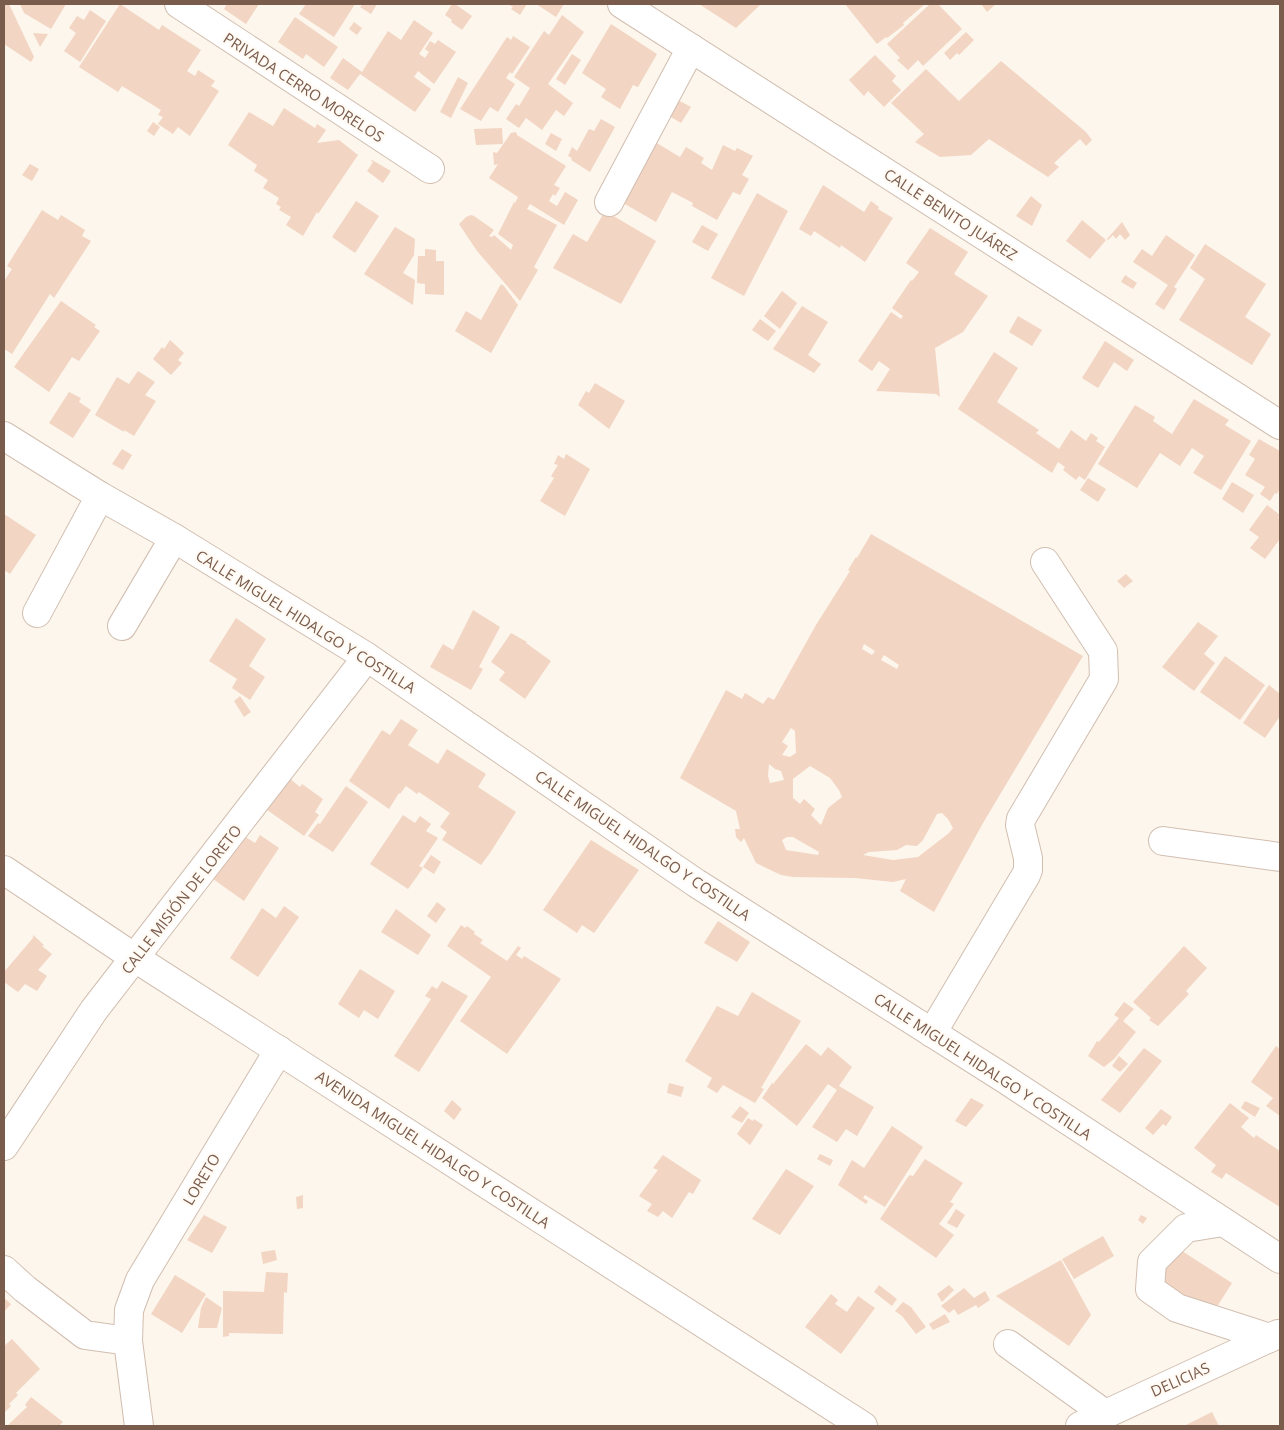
<svg xmlns="http://www.w3.org/2000/svg" width="1284" height="1430" font-family="'Open Sans',sans-serif">
<rect width="100%" height="100%" fill="#fdf6ec"/>
<g fill="#f3d5c3" fill-rule="evenodd">
<polygon points="4,4 9,4 34,57 31,62 4,44 4,27 5,25 4,24"/>
<polygon points="20,4 66,4 51,29 24,13"/>
<polygon points="120,4 159,30 162,25 201,50 187,71 195,76 198,70 215,81 211,86 219,91 190,136 178,127 173,134 158,124 163,117 158,115 161,110 122,86 118,92 79,67"/>
<polygon points="227,4 259,4 246,24 224,9"/>
<polygon points="306,4 355,4 334,37 299,14"/>
<polygon points="363,4 377,4 371,14 360,7"/>
<polygon points="452,4 455,4 472,16 462,30 451,22 452,20 445,15"/>
<polygon points="508,4 527,4 520,15 511,9 513,7"/>
<polygon points="536,4 564,4 556,17"/>
<polygon points="699,4 761,4 736,28"/>
<polygon points="845,4 925,4 903,23 904,25 887,38 886,37 877,44"/>
<polygon points="930,4 938,4 962,29 923,66 918,60 908,70 897,60 900,58 887,44"/>
<polygon points="981,4 996,4 987,12"/>
<polygon points="90,10 106,21 80,62 64,51 76,33 69,28 77,16 84,20"/>
<polygon points="562,15 584,32 548,84 573,103 564,116 556,110 542,130 526,118 519,128 506,119 516,104 519,106 530,88 514,77 544,31 549,35"/>
<polygon points="295,17 338,47 324,67 306,54 303,59 278,42"/>
<polygon points="414,20 433,33 419,54 425,58 429,52 425,49 430,41 435,44 438,40 456,52 434,84 418,71 414,77 431,89 415,112 360,74 348,90 330,78 343,58 362,72 388,31 401,40"/>
<polygon points="354,22 362,28 357,35 349,29"/>
<polygon points="611,24 657,54 638,87 633,85 620,109 601,97 606,89 582,73"/>
<polygon points="966,32 974,40 959,55 957,53 950,60 944,53"/>
<polygon points="33,33 48,34 40,47"/>
<polygon points="513,36 530,47 512,74 510,72 506,78 515,84 498,112 490,107 481,121 460,109 507,37 511,40"/>
<polygon points="572,54 581,60 565,85 556,79"/>
<polygon points="875,55 896,76 892,81 901,90 884,107 868,91 864,96 849,80"/>
<polygon points="1001,61 1086,132 1092,140 1086,146 1080,139 1054,163 1059,167 1048,177 989,139 971,155 940,157 915,142 924,134 891,103 926,69 959,101"/>
<polygon points="458,77 468,83 451,118 440,112"/>
<polygon points="678,100 691,107 681,123 669,116"/>
<polygon points="284,108 315,128 317,124 326,130 317,143 339,140 358,155 318,214 317,212 303,236 286,225 291,217 279,210 281,207 276,204 279,198 263,188 268,180 254,171 257,165 228,145 249,112 273,126"/>
<polygon points="601,119 615,127 590,172 571,160 572,158 568,156 572,147 577,151 589,129 594,131"/>
<polygon points="153,122 160,127 154,136 147,131"/>
<polygon points="502,128 503,144 476,145 474,129"/>
<polygon points="516,132 517,135 566,166 554,185 560,188 555,196 553,194 549,201 557,206 565,192 578,200 564,225 530,204 527,209 557,225 534,267 538,270 520,301 477,251 459,224 466,217 471,215 474,216 494,230 489,236 492,237 494,235 511,250 513,245 498,234 514,202 515,203 518,197 489,178 498,164 494,165 493,152 497,153 511,133"/>
<polygon points="551,133 562,139 556,151 545,144"/>
<polygon points="645,136 680,157 686,147 704,158 701,163 712,170 723,145 735,151 737,148 753,156 742,175 749,179 740,195 733,192 717,220 692,206 693,203 672,192 656,222 611,196"/>
<polygon points="372,160 391,171 383,183 367,171 373,162 371,161"/>
<polygon points="30,164 39,169 32,181 22,175"/>
<polygon points="823,185 864,212 871,201 879,207 878,209 893,218 865,262 841,245 840,248 814,231 811,236 799,229"/>
<polygon points="757,193 788,211 744,296 711,278"/>
<polygon points="1031,196 1042,205 1032,226 1016,216"/>
<polygon points="356,201 379,216 355,253 332,237"/>
<polygon points="42,210 58,220 61,215 85,230 82,236 91,241 54,298 50,294 12,354 4,349 4,281 12,269 7,266"/>
<polygon points="605,211 656,241 621,304 553,268 573,234 587,242"/>
<polygon points="1082,220 1106,240 1090,259 1066,241"/>
<polygon points="1122,222 1130,235 1125,240 1120,234 1116,239 1113,235 1108,240 1107,239"/>
<polygon points="702,225 718,234 708,251 692,242"/>
<polygon points="395,227 415,239 414,255 403,273 415,280 413,305 364,274"/>
<polygon points="930,228 968,252 954,274 988,296 963,332 935,348 940,397 936,394 876,391 890,369 879,361 872,371 858,361 891,312 901,319 903,316 892,308 911,280 912,281 919,272 906,263"/>
<polygon points="1166,235 1195,255 1174,287 1177,289 1164,310 1155,304 1168,285 1133,262 1142,249 1152,256"/>
<polygon points="1205,244 1266,284 1245,317 1271,334 1252,365 1179,320 1205,279 1190,268"/>
<polygon points="425,249 436,250 436,261 444,261 444,295 425,294 425,284 417,283 418,256 425,256"/>
<polygon points="1125,275 1137,283 1133,289 1121,282"/>
<polygon points="501,284 504,286 518,305 491,353 455,331 466,311 481,320"/>
<polygon points="782,291 797,303 780,329 764,316"/>
<polygon points="61,301 96,325 94,327 100,331 79,361 72,357 49,392 14,367"/>
<polygon points="802,306 828,322 808,355 821,364 814,373 773,349"/>
<polygon points="1018,316 1042,330 1032,346 1009,332"/>
<polygon points="760,319 776,331 768,341 752,330"/>
<polygon points="170,340 184,353 178,360 182,363 171,375 153,359 162,347 164,349"/>
<polygon points="1105,341 1134,360 1127,371 1114,362 1098,388 1082,378"/>
<polygon points="994,352 1018,368 997,402 1039,430 1036,433 1059,449 1071,430 1086,441 1091,433 1098,438 1096,441 1105,447 1085,480 1079,476 1076,480 1063,470 1065,467 1058,462 1052,473 958,409"/>
<polygon points="138,371 155,382 145,395 156,401 134,436 124,430 124,432 95,415 117,377 129,384"/>
<polygon points="595,383 625,401 609,429 578,405 586,391 589,393"/>
<polygon points="69,392 81,398 79,402 91,410 73,438 49,423"/>
<polygon points="1194,399 1229,420 1225,425 1251,441 1221,490 1193,473 1204,456 1192,448 1180,466 1160,453 1137,488 1098,464 1135,405 1155,417 1153,421 1172,434"/>
<polygon points="1259,439 1280,451 1280,491 1279,490 1277,494 1275,493 1270,501 1260,494 1265,487 1245,475 1255,459 1249,455"/>
<polygon points="122,449 132,455 123,470 112,464"/>
<polygon points="566,454 590,469 565,516 540,501 554,478 551,476 558,465 554,464 558,455 564,459"/>
<polygon points="1088,478 1106,489 1098,502 1080,490"/>
<polygon points="1232,482 1254,495 1243,513 1222,499"/>
<polygon points="1267,505 1280,515 1278,518 1280,519 1280,539 1265,559 1250,548 1259,537 1249,530"/>
<polygon points="4,514 36,535 10,574 4,570"/>
<path d="M 871,534 L 1083,656 L 983,823 L 934,912 L 900,891 L 906,879 L 893,882 L 855,878 L 793,877 L 781,875 L 756,863 L 744,838 L 741,842 L 736,837 L 735,829 L 740,829 L 736,811 L 680,778 L 726,690 L 742,699 L 745,693 L 763,704 L 768,697 L 774,700 L 816,625 L 850,571 L 848,570 L 856,557 L 857,558 ZM 864,644 L 875,651 L 872,655 L 862,649 ZM 884,655 L 899,665 L 897,669 L 881,660 ZM 791,728 L 795,731 L 796,753 L 790,757 L 782,755 L 788,746 L 782,742 ZM 769,764 L 775,769 L 781,771 L 784,780 L 770,783 L 768,776 ZM 810,766 L 830,778 L 839,790 L 842,797 L 828,808 L 821,825 L 811,815 L 815,809 L 804,799 L 800,804 L 793,798 L 793,779 ZM 942,813 L 948,819 L 953,828 L 949,833 L 918,857 L 893,860 L 863,855 L 869,852 L 897,850 L 906,845 L 917,846 L 923,840 L 937,814 ZM 787,837 L 793,837 L 819,852 L 818,855 L 786,850 L 782,840 Z"/>
<polygon points="1126,574 1133,581 1124,588 1117,581"/>
<polygon points="473,610 500,627 479,667 483,669 471,690 430,667 443,644 453,650"/>
<polygon points="236,618 266,639 249,666 265,677 250,700 232,688 237,679 209,661"/>
<polygon points="1198,622 1218,636 1204,654 1215,663 1194,691 1162,667"/>
<polygon points="511,633 527,642 526,643 551,661 525,699 499,680 505,672 491,662"/>
<polygon points="1225,656 1265,685 1240,720 1200,692"/>
<polygon points="1269,685 1280,694 1280,716 1265,738 1243,723"/>
<polygon points="240,696 251,712 244,717 234,701"/>
<polygon points="401,719 418,730 408,745 438,764 447,749 486,774 478,787 516,812 490,853 481,865 442,840 447,832 440,827 450,813 419,792 417,794 406,786 400,794 399,793 389,809 349,781 382,730 390,735"/>
<polygon points="288,777 300,787 302,784 323,799 315,812 319,815 304,836 263,807"/>
<polygon points="346,786 368,802 333,852 308,836 318,823 320,824"/>
<polygon points="403,815 415,823 420,816 431,824 426,831 438,838 419,866 423,868 408,889 370,864"/>
<polygon points="260,835 279,848 244,901 213,879 244,836 255,843"/>
<polygon points="591,840 639,870 594,933 582,925 577,933 543,910"/>
<polygon points="431,855 441,862 434,874 423,867"/>
<polygon points="437,902 446,909 436,923 427,916"/>
<polygon points="284,906 299,917 258,977 230,958 262,908 276,918"/>
<polygon points="396,909 431,935 418,955 381,932"/>
<polygon points="718,921 750,942 737,962 704,943"/>
<polygon points="461,925 465,928 467,926 475,932 474,934 483,940 480,943 507,961 518,946 521,948 516,955 522,959 524,956 561,979 507,1054 460,1021 491,977 447,946"/>
<polygon points="33,935 44,945 42,946 52,954 38,970 47,976 37,991 25,984 18,992 4,982 4,972 33,938"/>
<polygon points="1184,946 1207,968 1186,991 1189,994 1158,1026 1149,1020 1151,1018 1133,1002"/>
<polygon points="360,969 395,991 378,1019 364,1010 359,1018 338,1004"/>
<polygon points="442,981 468,996 419,1072 394,1056 431,999 425,996 432,986 437,989"/>
<polygon points="752,992 801,1021 761,1088 764,1089 755,1103 723,1085 717,1093 707,1087 712,1078 685,1061 717,1006 738,1016"/>
<polygon points="1124,1002 1134,1009 1123,1021 1136,1032 1114,1059 1104,1067 1088,1056 1097,1041 1099,1042 1119,1018 1114,1015"/>
<polygon points="806,1044 821,1056 828,1047 852,1067 839,1086 874,1107 857,1136 846,1129 837,1142 812,1127 837,1090 828,1084 797,1126 762,1098 772,1083 773,1084"/>
<polygon points="1276,1046 1280,1049 1280,1116 1266,1106 1273,1098 1251,1082"/>
<polygon points="1144,1048 1162,1061 1120,1113 1101,1100"/>
<polygon points="1119,1056 1128,1064 1120,1072 1112,1066"/>
<polygon points="669,1083 684,1087 681,1097 667,1093"/>
<polygon points="971,1098 984,1105 966,1127 955,1121"/>
<polygon points="452,1100 462,1109 454,1120 444,1111"/>
<polygon points="1245,1101 1260,1108 1255,1117 1241,1108"/>
<polygon points="1230,1103 1249,1118 1241,1127 1254,1138 1256,1135 1280,1151 1280,1207 1226,1173 1222,1179 1211,1172 1216,1165 1194,1148"/>
<polygon points="740,1106 749,1113 742,1123 731,1117"/>
<polygon points="1161,1109 1172,1117 1166,1126 1163,1124 1153,1135 1145,1128"/>
<polygon points="748,1118 753,1121 754,1119 763,1125 750,1145 737,1134"/>
<polygon points="892,1126 923,1147 885,1207 865,1195 863,1198 868,1201 866,1204 838,1185 852,1160 864,1168"/>
<polygon points="820,1154 833,1160 830,1166 817,1159"/>
<polygon points="663,1155 701,1180 693,1194 689,1192 672,1218 663,1211 658,1217 647,1211 652,1204 639,1196 658,1170 653,1168"/>
<polygon points="925,1159 963,1183 950,1202 954,1204 939,1224 954,1235 936,1258 880,1219 908,1177 910,1175 913,1176"/>
<polygon points="786,1169 814,1186 780,1235 752,1219"/>
<polygon points="303,1195 303,1208 297,1209 296,1197"/>
<polygon points="956,1209 965,1215 957,1228 947,1223"/>
<polygon points="204,1215 227,1227 212,1253 187,1240"/>
<polygon points="1141,1215 1147,1218 1143,1224 1138,1220"/>
<polygon points="1103,1236 1114,1256 1074,1279 1062,1259"/>
<polygon points="1174,1246 1232,1283 1210,1318 1152,1280"/>
<polygon points="275,1250 277,1260 263,1264 261,1252"/>
<polygon points="1061,1260 1091,1315 1069,1346 996,1296"/>
<polygon points="266,1272 288,1273 287,1293 284,1292 283,1334 229,1333 229,1336 223,1337 223,1291 264,1292"/>
<polygon points="175,1275 206,1294 182,1333 151,1314"/>
<polygon points="879,1285 897,1299 892,1306 874,1292"/>
<polygon points="949,1285 954,1290 942,1302 937,1294"/>
<polygon points="964,1288 974,1298 985,1291 990,1300 978,1308 976,1305 958,1315 954,1309 949,1313 941,1306"/>
<polygon points="831,1294 838,1300 835,1304 847,1312 858,1296 875,1308 841,1354 805,1327"/>
<polygon points="206,1297 222,1308 217,1328 198,1328 201,1308"/>
<polygon points="4,1298 11,1304 4,1312"/>
<polygon points="903,1302 911,1307 926,1327 916,1334 902,1316 895,1311"/>
<polygon points="945,1314 950,1322 933,1330 929,1324"/>
<polygon points="12,1339 40,1369 16,1393 18,1395 9,1404 11,1406 4,1413 4,1346"/>
<polygon points="31,1397 63,1422 59,1426 7,1426 27,1407 25,1405"/>
<polygon points="1212,1412 1219,1426 1184,1426"/>
</g>
<g fill="none" stroke-linecap="round" stroke-linejoin="round">
<defs>
<g id="minor">
<polyline points="179,4 430,169"/>
<polyline points="622,4 1280,425"/>
<polyline points="609,202 691,48"/>
<polyline points="4,436 100,496 174,538 367,657 696,883 1005,1079 1280,1259"/>
<polyline points="37,613 100,496"/>
<polyline points="122,626 174,538"/>
<polyline points="1163,841 1280,857"/>
<polyline points="4,870 135,958 863,1426"/>
<polyline points="932,1033 1026,875 1028,870 1028,858 1020,825 1021,819 1104,679 1103,651 1045,562"/>
<polyline points="4,1146 94,1010 367,657"/>
<polyline points="1223,1222 1186,1228 1152,1262 1150,1289 1177,1308 1270,1338"/>
<polyline points="4,1270 25,1289 85,1335 128,1341"/>
<polyline points="1008,1344 1105,1414"/>
<polyline points="139,1426 128,1341 129,1310 140,1280 279,1050"/>
<polyline points="1080,1426 1278,1334"/>
</g>
</defs>
<use href="#minor" stroke="#d1beb0" stroke-width="30"/>
<use href="#minor" stroke="#fff" stroke-width="28"/>
</g>
<g text-anchor="middle" dominant-baseline="central" stroke-width="4.5" stroke-linejoin="round" paint-order="stroke">
<g font-size="15" fill="#7a5c4d" stroke="#fffaf3">
<text transform="translate(304 87) rotate(33)">PRIVADA CERRO MORELOS</text>
<text transform="translate(951 214) rotate(33)">CALLE BENITO JUÁREZ</text>
<text transform="translate(306 621) rotate(32)">CALLE MIGUEL HIDALGO Y COSTILLA</text>
<text transform="translate(643 845) rotate(34)">CALLE MIGUEL HIDALGO Y COSTILLA</text>
<text transform="translate(181 899) rotate(-52)">CALLE MISIÓN DE LORETO</text>
<text transform="translate(983 1066) rotate(33)">CALLE MIGUEL HIDALGO Y COSTILLA</text>
<text transform="translate(433 1149) rotate(33)">AVENIDA MIGUEL HIDALGO Y COSTILLA</text>
<text transform="translate(201 1179) rotate(-59)">LORETO</text>
<text transform="translate(1180 1379) rotate(-24)">DELICIAS</text>
</g>
</g>
<rect width="1284" height="1430" fill="none" stroke="#7a5c4d" stroke-width="10"/>
</svg>
